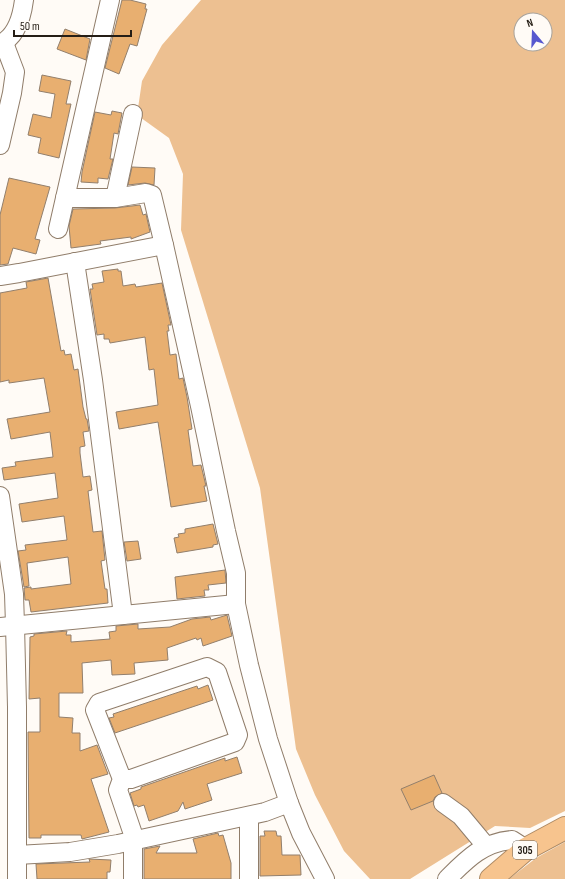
<svg xmlns="http://www.w3.org/2000/svg" width="565" height="879" font-family="'Sofia Sans Condensed',sans-serif">
<rect width="100%" height="100%" fill="#fffbf6"/>
<g fill="#edc091" fill-rule="evenodd">
<path d="M 201,0 L 565,0 L 565,811 L 530,828 L 495,826 L 410,879 L 370,879 L 344,851 L 315,795 L 296,749 L 260,488 L 181,230 L 183,174 L 169,138 L 137,115 L 142,81 L 162,45 ZM 521,20 L 545,20 L 545,44 L 521,44 Z"/>
<polygon points="565,842 565,879 509,879 536,858"/>
</g>
<g fill="#e8af70" stroke="#927f6c">
<polygon points="122,0 130,0 146,4 145,9 147,9 137,46 130,44 119,74 105,68"/>
<polygon points="65,29 90,39 86,60 57,49"/>
<polygon points="42,75 71,81 66,104 71,104 59,158 38,153 41,138 28,135 33,114 51,118 55,94 39,91"/>
<polygon points="112,111 122,113 118,134 114,133 110,159 113,159 108,179 98,178 98,183 81,182 82,172 95,112 111,115"/>
<polygon points="132,167 155,168 154,185 145,183 128,185"/>
<polygon points="9,178 50,187 35,239 40,240 36,254 13,248 8,264 0,265 0,215"/>
<polygon points="140,205 143,215 146,214 150,232 131,239 131,237 100,241 101,244 71,248 69,226 73,209 115,208"/>
<polygon points="118,269 118,271 121,271 123,286 135,284 136,287 162,283 171,325 168,325 169,331 167,331 170,355 176,354 179,379 183,378 187,397 192,429 188,430 193,466 201,465 206,486 204,486 207,501 171,507 158,422 119,429 116,412 158,405 154,369 149,370 145,337 110,343 109,339 104,339 104,334 97,335 90,289 93,289 92,284 104,282 102,271"/>
<polygon points="48,278 61,351 64,350 65,355 71,354 74,370 78,369 83,407 86,419 87,419 89,431 83,432 85,446 80,447 80,453 83,477 90,476 92,490 88,491 93,532 102,531 105,560 101,561 105,589 107,589 108,603 31,612 29,600 25,600 24,588 31,587 31,589 71,584 68,557 27,563 29,586 24,587 18,551 26,550 25,545 67,540 64,516 22,522 19,504 58,498 55,473 4,480 2,468 16,466 15,462 53,457 50,432 11,439 7,419 50,412 44,378 9,383 9,380 0,382 0,293 27,288 26,282"/>
<polygon points="213,524 218,544 213,545 213,547 177,553 174,538 179,537 178,534 185,533 185,529"/>
<polygon points="138,541 141,559 127,561 124,542"/>
<polygon points="225,570 226,583 208,585 209,590 204,590 205,596 177,599 175,577"/>
<polygon points="227,615 232,636 203,646 201,638 197,640 196,638 167,648 168,660 134,663 135,674 112,675 111,660 82,663 83,693 59,693 59,717 73,718 72,733 80,733 80,751 97,745 108,774 91,779 109,832 82,839 81,835 41,835 41,838 29,838 28,732 40,732 40,698 29,699 30,637 34,636 34,634 67,631 66,635 71,635 71,642 110,639 109,632 116,631 116,626 138,624 138,629 170,627 192,619 210,617 211,620"/>
<polygon points="208,685 213,700 115,733 109,718 114,717 113,714 197,686 198,689"/>
<polygon points="237,757 242,773 207,784 212,800 185,809 183,802 178,811 149,821 144,805 138,807 137,805 134,806 130,793 141,789 141,787 225,758 225,761"/>
<polygon points="434,775 442,793 435,797 433,801 411,810 401,789"/>
<polygon points="264,831 276,831 277,836 281,836 282,855 300,855 301,875 260,876 260,836 265,836"/>
<polygon points="218,833 219,836 223,835 231,863 231,879 144,879 144,849 160,846 156,853 197,853 193,839"/>
<polygon points="89,859 111,860 110,872 107,872 107,879 37,879 36,864 90,862"/>
</g>
<g fill="none" stroke-linecap="round" stroke-linejoin="round">
<defs>
<g id="minor">
<path d="M 0,44 C 16,37 22,16 24,0"/>
<polyline points="0,145 12,93 15,72 4,43"/>
<polyline points="65,198 115,198 146,193 152,195 164,245"/>
<polyline points="115,198 133,114"/>
<polyline points="58,229 110,0"/>
<polyline points="75,262 93,380 123,615"/>
<polyline points="0,276 19,273 164,245 200,406 226,531 236,573 236,604 249,665 268,739 289,803 301,833 325,879"/>
<polyline points="0,496 14,594 15,625 17,707 17,879"/>
<polyline points="0,627 236,604"/>
<polyline points="122,779 131,779 235,742 238,735 217,672 207,667 99,703 95,710 122,779 118,790 135,840"/>
<polyline points="443,803 461,816 486,846"/>
<polyline points="249,816 249,879"/>
<polyline points="133,840 133,879"/>
<polyline points="17,855 70,852 118,844 265,812 289,803"/>
<path d="M 447,879 C 466,860 483,842 512,840 L 526,849"/>
</g>
<polyline id="highway" points="491,879 526,849 565,828"/>
</defs>
<use href="#minor" stroke="#907d6a" stroke-width="20"/>
<use href="#highway" stroke="#ae8a64" stroke-width="24"/>
<use href="#minor" stroke="#fff" stroke-width="18"/>
<use href="#highway" stroke="#f7c48e" stroke-width="22"/>
</g>
<g text-anchor="middle" dominant-baseline="central" stroke-width="3.5" stroke-linejoin="round" paint-order="stroke">
<rect fill="#fffbf6" stroke="#666059" stroke-width="1" x="513" y="841" width="24" height="18" rx="3"/>
<g font-size="11" font-weight="bold" fill="#251e16">
<text x="525" y="850">305</text>
</g>
</g>
<g transform="translate(533 32) rotate(341)"><circle r="19" fill="#fffbf6" stroke="#a8a39c"/>
<path d="M0-3L7 15L0 10L-7 15Z" fill="#5758cf"/>
<text y="-6" font-size="11" font-weight="bold" text-anchor="middle" fill="#251e16">N</text>
</g>
<path d="M14 30v6h117v-6" fill="none" stroke="#251e16" stroke-width="2"/>
<text x="20" y="30" font-size="12" fill="#251e16" stroke="#fffbf6" stroke-width="3" paint-order="stroke">50 m</text>
</svg>
